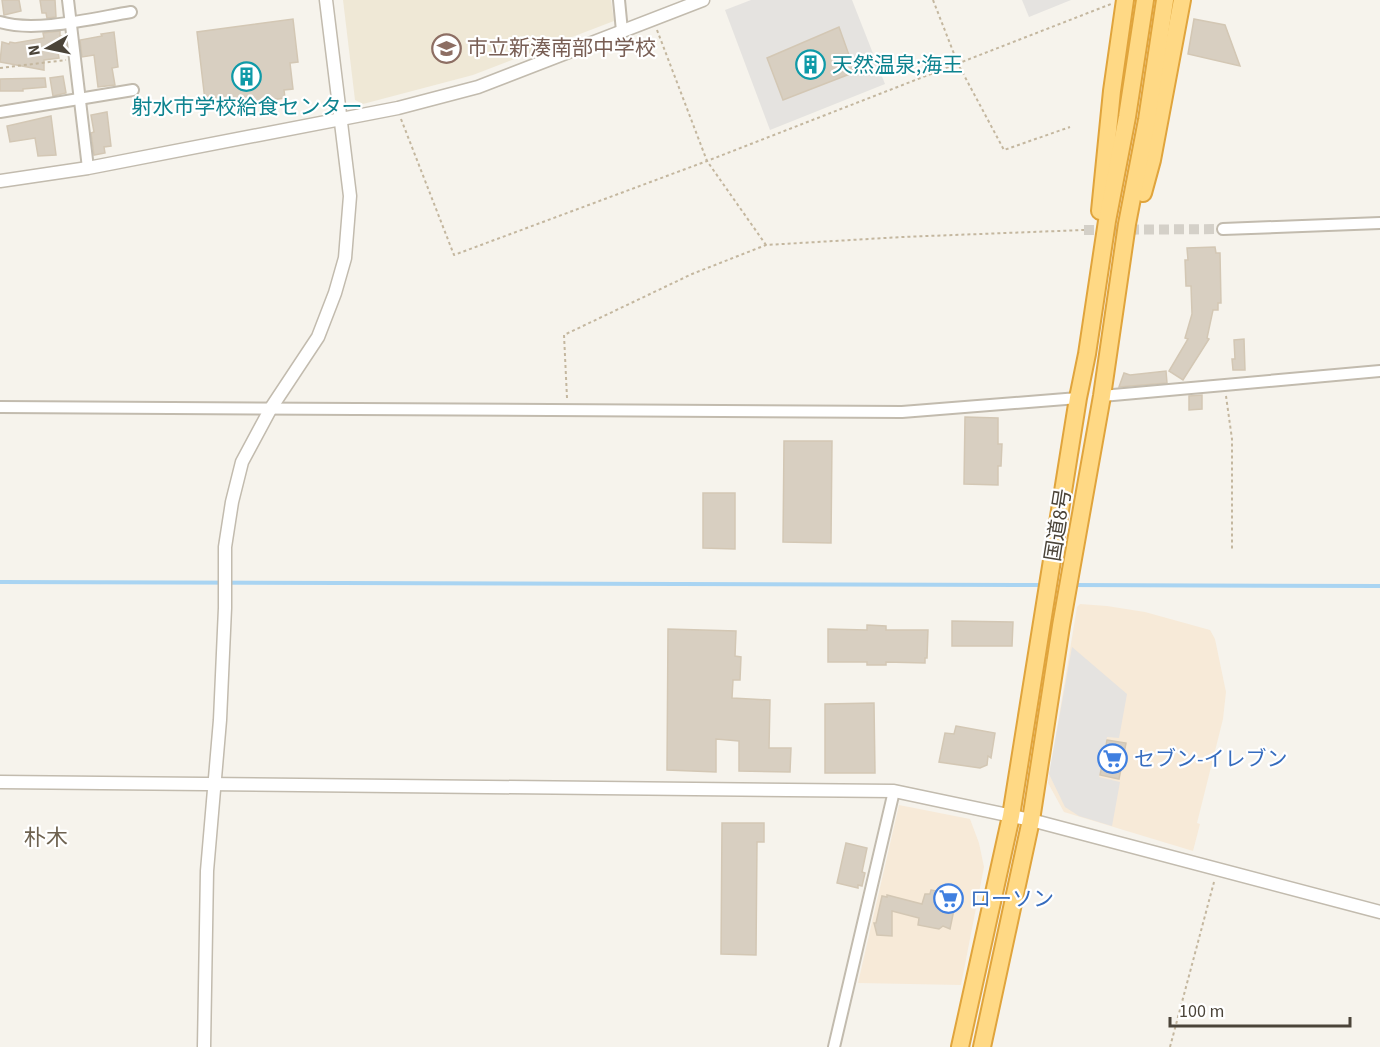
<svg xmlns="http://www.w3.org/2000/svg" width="1380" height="1047" font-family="'Source Sans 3','Noto Sans JP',sans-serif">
<rect width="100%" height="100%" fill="#f6f3ec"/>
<g fill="#f7ead8">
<polygon points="1080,604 1107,606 1145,612 1210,630 1215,639 1226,692 1223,719 1197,823 1200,824 1193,851 1064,812 1048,783 1077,607"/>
<polygon points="899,805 970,819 979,843 984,867 961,985 858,983"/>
</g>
<polygon fill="#efe8d6" points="343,0 611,0 614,21 473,75 363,104 355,100"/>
<g fill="#e5e3e0">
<polygon points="751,0 852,0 885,84 770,130 725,10"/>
<polygon points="1022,0 1071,0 1029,17"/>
<polygon points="1072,647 1127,694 1119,738 1107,737 1099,777 1120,782 1112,826 1079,816 1065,807 1049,774"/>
</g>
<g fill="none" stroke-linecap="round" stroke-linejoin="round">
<g stroke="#a9d4f2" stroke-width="4">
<polyline points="0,582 1043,585"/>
<polyline points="1072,585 1380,586"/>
</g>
</g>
<g fill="#d8cfc1" stroke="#d3c7b4" stroke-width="1.5">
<polygon points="2,0 19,0 21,11 4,15"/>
<polygon points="40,0 55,0 56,17 47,18 46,13 42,13"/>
<polygon points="293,19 298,62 290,63 293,89 284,90 285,98 206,109 197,32"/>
<polygon points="1194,19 1225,25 1240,66 1188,54"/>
<polygon points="839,27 855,72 783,100 767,58"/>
<polygon points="60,31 60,36 64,36 66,51 58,52 59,58 44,60 44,70 0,62 2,42 9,44 10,42 15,43 44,38 43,33"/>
<polygon points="114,32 118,67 112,68 115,85 98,87 94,55 82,57 80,40 102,36 101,34"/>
<polygon points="63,76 66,93 53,96 50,78"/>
<polygon points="45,78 46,87 23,89 23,91 0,91 0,79"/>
<polygon points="107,112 111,146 104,147 105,153 94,155 91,133 94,132 91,115"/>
<polygon points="51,116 56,155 38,156 35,138 10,142 7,126"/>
<polygon points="1215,247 1216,253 1220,253 1221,303 1218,303 1218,310 1213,310 1207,338 1209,339 1183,380 1169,371 1188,339 1185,338 1192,314 1191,286 1186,286 1185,260 1188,260 1187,248"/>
<polygon points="1244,339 1245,370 1233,370 1232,359 1235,359 1234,340"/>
<polygon points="1166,371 1167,383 1119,387 1124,373 1130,375"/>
<polygon points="1202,395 1202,409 1189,410 1189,396"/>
<polygon points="965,417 998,418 998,444 1002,444 1001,466 998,466 998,485 964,484"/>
<polygon points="784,441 832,441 831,543 783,542"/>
<polygon points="703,493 735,493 735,549 703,548"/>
<polygon points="952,621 1013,622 1012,646 952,646"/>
<polygon points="867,625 886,626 886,630 928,630 927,658 925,658 925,663 886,662 886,665 867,665 867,662 828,662 828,629 867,630"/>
<polygon points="668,629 736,631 735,656 741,657 740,680 733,680 732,698 770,700 769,748 791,748 790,772 739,771 739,741 716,739 716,772 667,770"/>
<polygon points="874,703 875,773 825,773 825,704"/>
<polygon points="956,726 995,733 991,758 988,756 987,765 980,768 939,762 945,733 954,734"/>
<polygon points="1107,740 1126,743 1119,779 1100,775"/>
<polygon points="722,823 764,823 764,842 757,842 756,955 721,954"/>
<polygon points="846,843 867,848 862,872 865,873 862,886 858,885 858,888 837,883"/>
<polygon points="931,890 957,895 950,929 943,926 939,929 918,925 919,918 892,911 892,936 877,935 874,923 876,923 882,896 887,897 887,895 922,904 925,894 930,894"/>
</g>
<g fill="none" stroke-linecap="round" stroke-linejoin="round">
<polyline stroke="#d4d0c8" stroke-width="10" stroke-dasharray="10 5" stroke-linecap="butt" points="1084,230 1223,229"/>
<defs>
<g id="minor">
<polyline points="68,0 88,168"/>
<polyline points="619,0 622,31"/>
<path d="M 0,22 C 35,33 94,18 131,12"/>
<polyline points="0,112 133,90"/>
<polyline points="1223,229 1380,223"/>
<polyline points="1102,396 1380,371"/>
<polyline points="0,407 902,412 1078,398"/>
<polyline points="834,1047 894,791"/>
</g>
<g id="tertiary">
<polyline points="0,181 88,168 398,108 478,87 703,0"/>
<polyline points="0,782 894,791 1031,820 1380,912"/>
<polyline points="204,1047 207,871 220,720 225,608 225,547 232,502 242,462 271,408 318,337 335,293 345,258 350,196 326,0"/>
</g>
<g id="trunk">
<polyline points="1143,193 1152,160 1182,0"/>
<polyline points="1100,211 1112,91 1125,0"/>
<polyline points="960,1047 1011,816 1078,398 1087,354 1107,221 1127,117 1145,0"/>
<polyline points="982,1047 1031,820 1061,626 1102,396 1127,224 1147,120 1165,0"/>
</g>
</defs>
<use href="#minor" stroke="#c2bbae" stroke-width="14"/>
<use href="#tertiary" stroke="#c2bbae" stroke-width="15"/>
<use href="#trunk" stroke="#e0a43c" stroke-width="20"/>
<g stroke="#c4b79f" stroke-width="2" stroke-dasharray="3 3" stroke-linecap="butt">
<polyline points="933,0 958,64 1004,150 1070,127"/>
<polyline points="657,30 707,161 766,245"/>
<polyline points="0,68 66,60"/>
<polyline points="401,119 454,255 707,161 1111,4"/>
<polyline points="1226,396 1232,439 1232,549"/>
<polyline points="567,398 564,335 692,274 766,245 902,237 1084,230"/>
<polyline points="1170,1047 1214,882"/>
</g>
<use href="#minor" stroke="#fff" stroke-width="10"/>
<use href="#tertiary" stroke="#fff" stroke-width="12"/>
<use href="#trunk" stroke="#ffd985" stroke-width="16"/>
</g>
<defs>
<symbol id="school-ring" viewBox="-11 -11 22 22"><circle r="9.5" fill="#fff" stroke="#8d6e63" stroke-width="1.5"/><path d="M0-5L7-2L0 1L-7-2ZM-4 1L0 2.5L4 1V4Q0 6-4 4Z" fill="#8d6e63"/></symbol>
<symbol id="building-ring" viewBox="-11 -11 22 22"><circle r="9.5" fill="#fff" stroke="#0f9aa8" stroke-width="1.5"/><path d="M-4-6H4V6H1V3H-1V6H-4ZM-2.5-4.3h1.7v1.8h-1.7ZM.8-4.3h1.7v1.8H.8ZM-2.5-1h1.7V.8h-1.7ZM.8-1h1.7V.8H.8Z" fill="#0f9aa8"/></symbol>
<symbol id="supermarket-ring" viewBox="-11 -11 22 22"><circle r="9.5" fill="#fff" stroke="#3f7fe0" stroke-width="1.5"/><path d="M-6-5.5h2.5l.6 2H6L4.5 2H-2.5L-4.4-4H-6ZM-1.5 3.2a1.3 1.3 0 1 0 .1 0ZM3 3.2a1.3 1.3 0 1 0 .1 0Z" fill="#3f7fe0"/></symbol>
</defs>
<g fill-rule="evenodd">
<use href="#school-ring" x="430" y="32" width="33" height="33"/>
<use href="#building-ring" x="794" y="48" width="33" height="33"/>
<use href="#building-ring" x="230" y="60" width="33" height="33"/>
<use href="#supermarket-ring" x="1096" y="742" width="33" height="33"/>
<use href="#supermarket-ring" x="932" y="882" width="33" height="33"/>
</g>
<g text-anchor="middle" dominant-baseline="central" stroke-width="4.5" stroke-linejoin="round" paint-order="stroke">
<g font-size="21" fill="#785e54" stroke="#fff" text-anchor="start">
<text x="467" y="48">市立新湊南部中学校</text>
</g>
<g font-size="21" fill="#0d838f" stroke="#fff" text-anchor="start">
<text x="832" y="65">天然温泉;海王</text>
<text x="247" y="107" text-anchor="middle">射水市学校給食センター</text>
</g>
<g font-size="21" fill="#4b4439" stroke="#fff">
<text transform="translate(1058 525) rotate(-81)">国道8号</text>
</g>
<g font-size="21" fill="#366cbe" stroke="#fff" text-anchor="start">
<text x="1134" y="759">セブン-イレブン</text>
<text x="970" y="899">ローソン</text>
</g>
<g font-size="22" fill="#6e6250" stroke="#fff">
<text x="46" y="838">朴木</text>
</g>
</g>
<g transform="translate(48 48) rotate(261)" stroke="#ffffff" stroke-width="4.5" paint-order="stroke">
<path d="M0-4.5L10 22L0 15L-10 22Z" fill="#4b4439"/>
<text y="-9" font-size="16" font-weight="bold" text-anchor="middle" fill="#4b4439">N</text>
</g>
<path d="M1170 1017v9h180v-9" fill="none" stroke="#4b4439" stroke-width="3"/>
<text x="1179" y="1017" font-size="18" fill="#4b4439" stroke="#ffffff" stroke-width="4.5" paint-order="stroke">100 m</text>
</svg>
